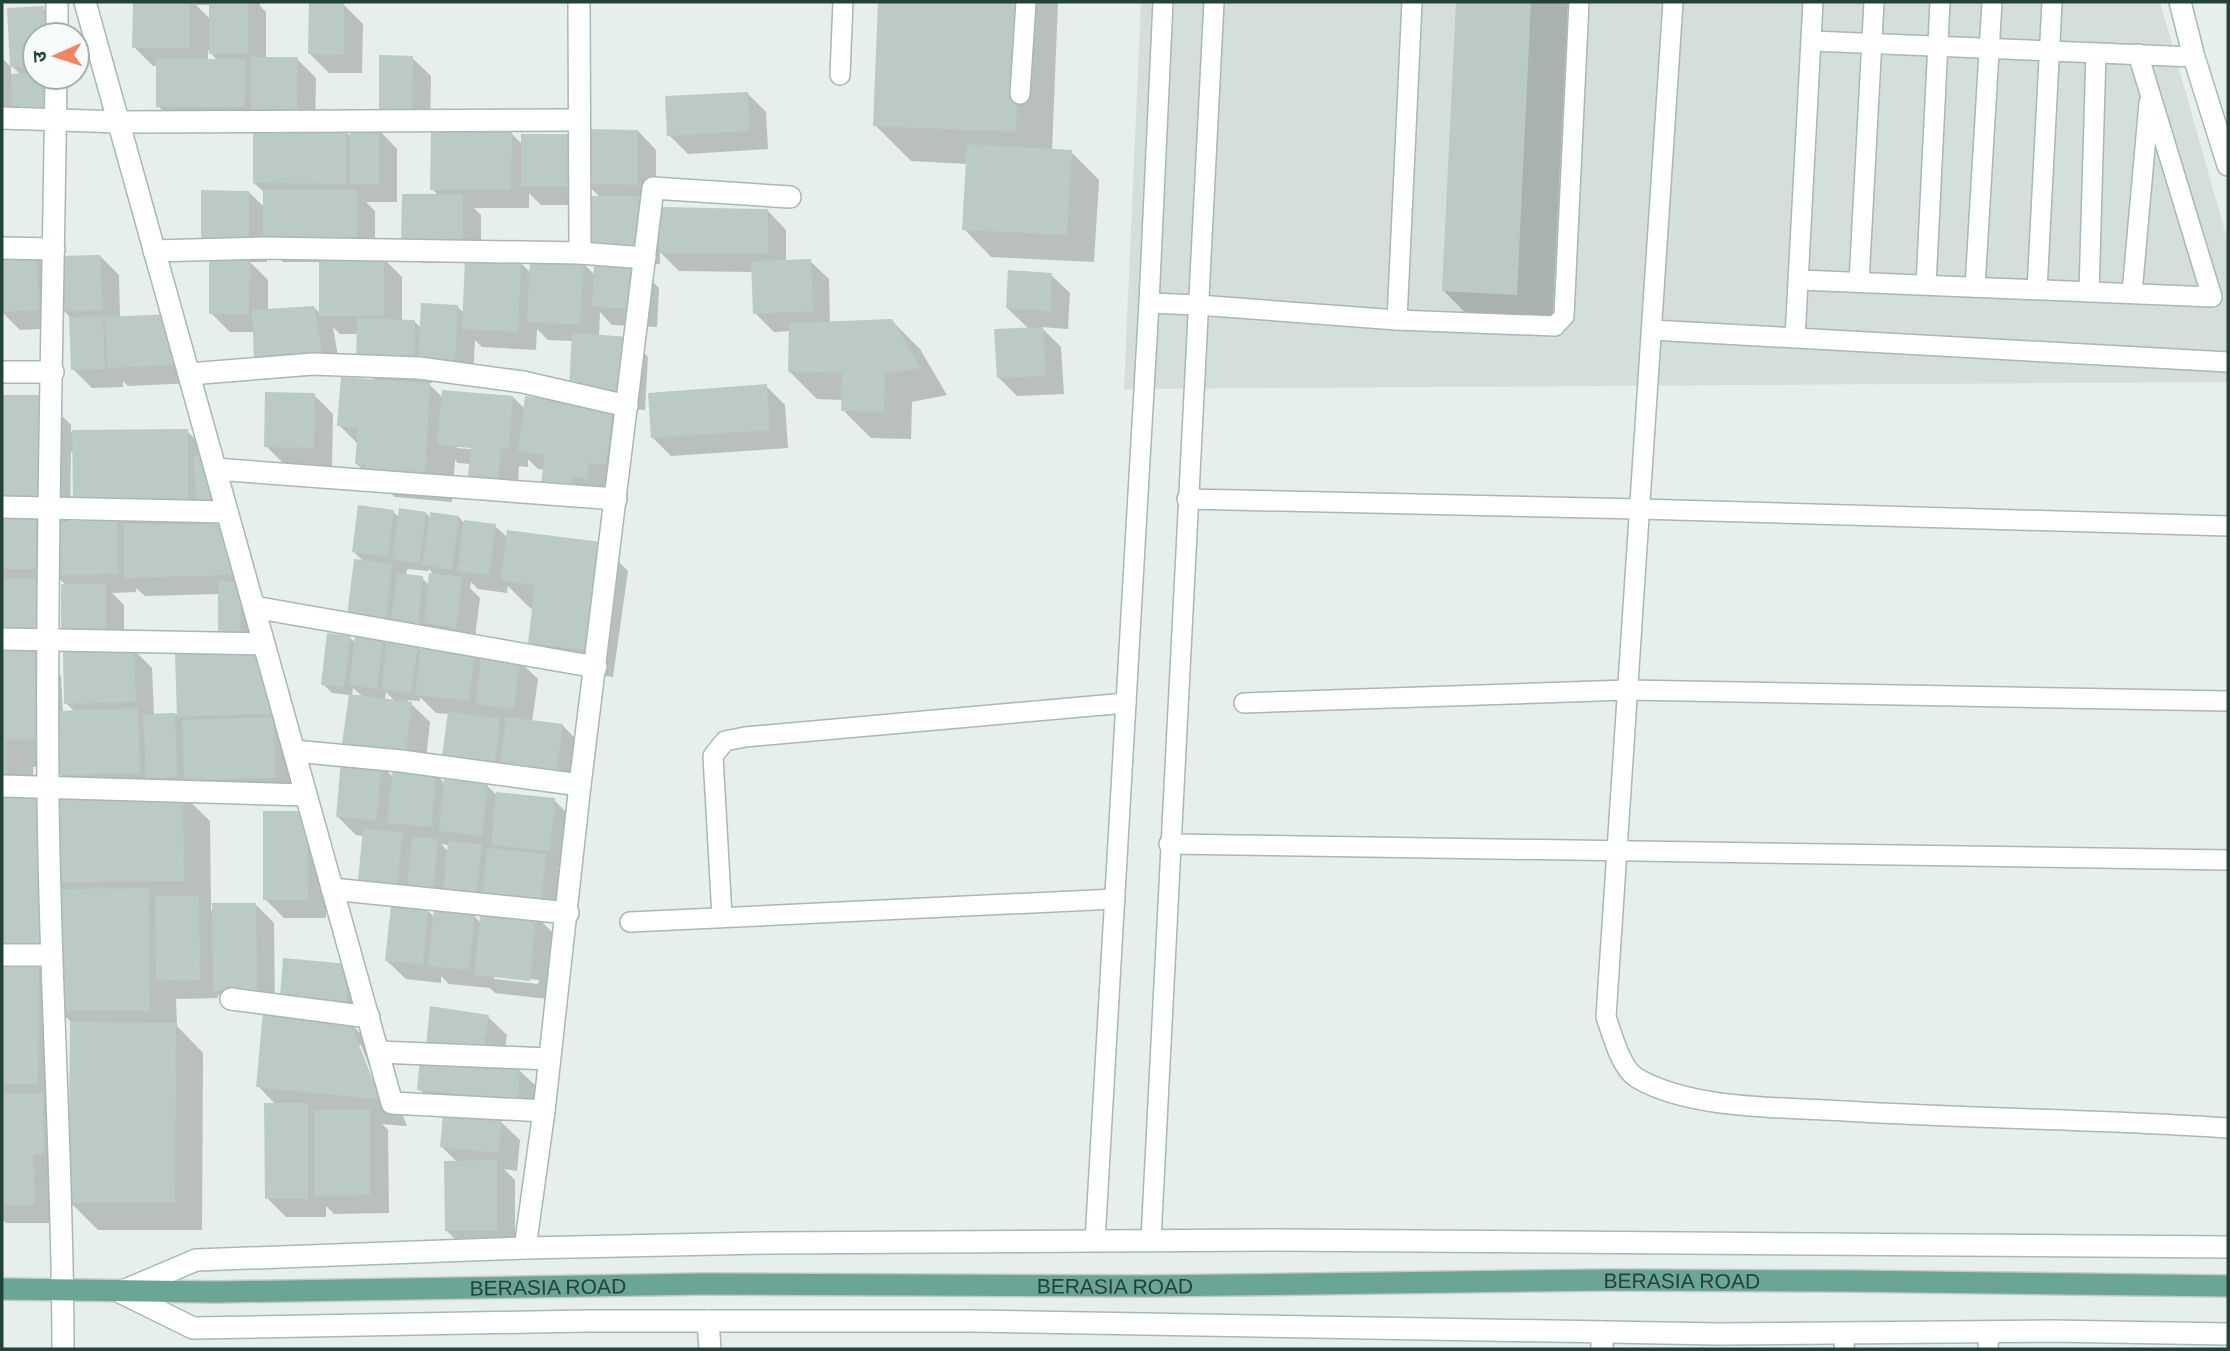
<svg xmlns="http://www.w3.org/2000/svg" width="2230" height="1351" font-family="Arial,'Noto Sans Devanagari',sans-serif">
<rect width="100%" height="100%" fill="#e6efeb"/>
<polygon fill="#d4dfda" points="1141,2 2160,2 2228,242 2228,382 1124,389"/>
<g fill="#0003" fill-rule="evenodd">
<path d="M 135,2 L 260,2 L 260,6 L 266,12 L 266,59 L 297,59 L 316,78 L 315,127 L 177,125 L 158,106 L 158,66 L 153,66 L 134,47 ZM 196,5 L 210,5 L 210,19 ZM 208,50 L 218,61 L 208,61 Z"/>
<polygon points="880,2 1058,2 1052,151 1071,152 1099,180 1094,262 991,257 964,229 967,164 911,161 875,125"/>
<polygon points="1457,2 1568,2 1552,330 1479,327 1444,291"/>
<polygon points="344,5 363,24 362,73 329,73 310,54"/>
<polygon points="43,8 62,27 62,35 35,35 35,64 27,64 27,68 35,67 35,77 64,77 54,122 2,118 2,58 11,67 11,75 21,75 12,66"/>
<polygon points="412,58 431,76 430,132 400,132 381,113"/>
<polygon points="748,94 766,112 768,149 688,154 669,135"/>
<path d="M 379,130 L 397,149 L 397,202 L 366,202 L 375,211 L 375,258 L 383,258 L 402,277 L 402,321 L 414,321 L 422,329 L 457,306 L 464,313 L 466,263 L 422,263 L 403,244 L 439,196 L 432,189 L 511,133 L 523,145 L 570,136 L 638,131 L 656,150 L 656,203 L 661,217 L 768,211 L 786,230 L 786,262 L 810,261 L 829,279 L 830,323 L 892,321 L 920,349 L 947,395 L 912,402 L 911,439 L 871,438 L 843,410 L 843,400 L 817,399 L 789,371 L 791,331 L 774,332 L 755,313 L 753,272 L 679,271 L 660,252 L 660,264 L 607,263 L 588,205 L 541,205 L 529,193 L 529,208 L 474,208 L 481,215 L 481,260 L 520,262 L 531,273 L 583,263 L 595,275 L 640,269 L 659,288 L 657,327 L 612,325 L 600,312 L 599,337 L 629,338 L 648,357 L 645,410 L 612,408 L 631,428 L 605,497 L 587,504 L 545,470 L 538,469 L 528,459 L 528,467 L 519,466 L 517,497 L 489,494 L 470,475 L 471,464 L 458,463 L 455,460 L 452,502 L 395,497 L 389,492 L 385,492 L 357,464 L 359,445 L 339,425 L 376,381 L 358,363 L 359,334 L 340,334 L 333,327 L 341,374 L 275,377 L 255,332 L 230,332 L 211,313 L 249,192 L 265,208 L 265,193 L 254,183 L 346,132 L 352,137 ZM 589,186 L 600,197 L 589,197 ZM 267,246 L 283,262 L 321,262 L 321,315 L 314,307 L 268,311 L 268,280 L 250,262 L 267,262 ZM 537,329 L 548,340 L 574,341 L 589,406 L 525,409 L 513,397 L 443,398 L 428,383 L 432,383 L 433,370 L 473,378 L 475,340 L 482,347 L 536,350 ZM 457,445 L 480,447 L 479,450 L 457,448 Z"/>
<polygon points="36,255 55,274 57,328 20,330 2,312 2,256"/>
<polygon points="100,256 119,275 120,318 170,316 191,383 128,386 123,381 123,387 92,388 73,369 70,317 64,311"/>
<polygon points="1051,275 1070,293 1068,329 1041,327 1061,347 1064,394 1017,396 998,377 1029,329 1007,308"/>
<polygon points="766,386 785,405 788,448 671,456 653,438"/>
<polygon points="314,395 333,414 332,466 285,465 266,446"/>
<path d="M 2,397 L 43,397 L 71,425 L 71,432 L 187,431 L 215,459 L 215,526 L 251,593 L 249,641 L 229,640 L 219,631 L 219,594 L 145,596 L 136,588 L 136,592 L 112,593 L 124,605 L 124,650 L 134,650 L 152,668 L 154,715 L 179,714 L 263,655 L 291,738 L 293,796 L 184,796 L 210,821 L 211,910 L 214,913 L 256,905 L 274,923 L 275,1008 L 233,1009 L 218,994 L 218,998 L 176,999 L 177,1026 L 203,1053 L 202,1230 L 98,1230 L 70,1202 L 72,1023 L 66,1017 L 65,1111 L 53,1223 L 6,1223 L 2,1219 ZM 71,452 L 74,452 L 74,502 L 96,523 L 70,523 ZM 54,574 L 67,586 L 66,703 L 75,712 L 63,712 L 61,676 L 35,650 ZM 60,766 L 60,774 L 80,794 L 34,797 L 33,767 Z"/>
<path d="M 393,512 L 400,518 L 426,513 L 430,518 L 459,517 L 465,524 L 495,526 L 508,538 L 600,543 L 628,571 L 613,677 L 558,670 L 530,642 L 534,609 L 530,608 L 508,586 L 507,593 L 478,589 L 471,582 L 470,588 L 480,598 L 474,645 L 444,642 L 427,625 L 426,632 L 368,634 L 364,562 L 354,552 ZM 407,569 L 428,571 L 429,569 L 435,576 L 429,585 L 422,578 L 406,576 Z"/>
<path d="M 350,638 L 356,643 L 383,639 L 388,645 L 417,646 L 422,651 L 475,654 L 482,661 L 519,661 L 538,679 L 532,722 L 562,725 L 581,744 L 575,791 L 463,774 L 449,714 L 436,713 L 420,697 L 420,701 L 407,700 L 430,722 L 425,769 L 380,764 L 394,778 L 436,774 L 445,784 L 487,786 L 498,796 L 554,800 L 573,819 L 569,869 L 557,867 L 564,874 L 559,923 L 541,921 L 554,934 L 548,999 L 495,993 L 490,988 L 449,984 L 441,976 L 441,983 L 406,979 L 387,961 L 427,910 L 435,918 L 467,916 L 442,891 L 379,898 L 360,879 L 364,836 L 356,835 L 337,816 L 364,763 L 344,743 L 350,695 L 332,693 L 323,684 ZM 353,688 L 364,698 L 352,696 ZM 386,692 L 396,702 L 385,700 ZM 441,844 L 449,845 L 449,852 ZM 470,912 L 482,914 L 481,923 ZM 494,975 L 539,980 L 538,984 L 494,979 Z"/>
<polygon points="306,813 325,831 326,918 284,918 265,899"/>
<path d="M 348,965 L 364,1020 L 345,1018 L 377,1050 L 407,1126 L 382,1124 L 388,1130 L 389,1213 L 334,1214 L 326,1206 L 326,1217 L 286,1217 L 267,1198 L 276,1105 L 258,1086 L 281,996 ZM 357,1045 L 361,1045 L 385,1107 L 382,1108 Z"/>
<polygon points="488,1017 507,1035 502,1068 519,1070 538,1088 536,1118 438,1108 419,1089 446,1063"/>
<polygon points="501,1122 520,1140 517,1171 504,1169 515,1180 515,1249 465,1249 446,1230 457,1162 441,1146"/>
</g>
<g fill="#bbcac4">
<polygon points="133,2 190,2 190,48 132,48"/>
<rect x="209" y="2" width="39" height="52"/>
<polygon points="878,2 1021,2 1016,132 873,126"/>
<polygon points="1456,2 1531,2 1517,295 1442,291"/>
<polygon points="309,3 344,3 344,55 308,54"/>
<polygon points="44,6 45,35 35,35 35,66 10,67 7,8"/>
<polygon points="379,55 413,56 412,114 379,113"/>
<polygon points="251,57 298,57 297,109 251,109"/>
<polygon points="156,59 246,59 245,107 156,107"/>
<polygon points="35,72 35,77 45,77 46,114 12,115 11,74"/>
<polygon points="748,92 750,131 667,136 665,96"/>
<rect x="350" y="129" width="29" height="55"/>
<polygon points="585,129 638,130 638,185 585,184"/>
<polygon points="253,130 347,130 346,184 253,183"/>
<polygon points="431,130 512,131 511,190 430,190"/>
<rect x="521" y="134" width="50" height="53"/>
<polygon points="967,144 1072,150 1067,235 962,230"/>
<polygon points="263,189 357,190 357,245 263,244"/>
<polygon points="201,190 249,191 249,244 201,244"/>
<polygon points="402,194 463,194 463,245 401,245"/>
<polygon points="587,196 643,196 642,246 587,245"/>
<polygon points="660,207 768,209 768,254 659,253"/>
<polygon points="37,253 39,310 2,312 2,255"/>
<polygon points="100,255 103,310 62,311 60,256"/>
<rect x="319" y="256" width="65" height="60"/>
<polygon points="465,258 521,261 518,332 462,329"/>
<polygon points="530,258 584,261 580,325 527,322"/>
<polygon points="209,259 250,259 249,314 209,314"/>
<polygon points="811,259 813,311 753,314 751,261"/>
<polygon points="594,265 641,267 638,309 592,307"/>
<polygon points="1008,270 1052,273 1050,311 1006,308"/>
<polygon points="421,303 458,305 455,360 418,358"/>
<polygon points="314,306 323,356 254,359 252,310"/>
<polygon points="170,314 173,365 107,368 105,317"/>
<polygon points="103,316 105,369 71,370 69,317"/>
<polygon points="357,318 415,320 414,365 356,364"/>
<polygon points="892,319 921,368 885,374 884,412 841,411 842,373 788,372 789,323"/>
<polygon points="1043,327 1046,376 997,378 994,329"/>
<polygon points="572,333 630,337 627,392 569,389"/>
<polygon points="341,377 430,383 425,475 365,470 366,465 355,464 358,428 337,426"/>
<polygon points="767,384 770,430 651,438 648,393"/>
<polygon points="442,390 513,396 509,449 501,449 498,479 468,476 471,448 437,445"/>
<polygon points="265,392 315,393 314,448 264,447"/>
<polygon points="2,395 44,395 43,497 2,497"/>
<polygon points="525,396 613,407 606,465 589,463 587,479 571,477 569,486 541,483 545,455 518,451"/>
<polygon points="188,429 188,502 73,502 72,430"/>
<polygon points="208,455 211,500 196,501 193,456"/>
<polygon points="358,505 394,510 388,557 352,552"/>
<polygon points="399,508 426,512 420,563 392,560"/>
<polygon points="430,512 459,516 452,570 422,565"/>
<polygon points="2,516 36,517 36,569 2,569"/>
<polygon points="464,520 496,524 489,575 457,571"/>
<polygon points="55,521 117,521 118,574 54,575"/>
<polygon points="124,524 227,524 234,575 124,578"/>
<polygon points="507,530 601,542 585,650 528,643 535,585 501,581"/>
<polygon points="354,559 392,564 386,620 347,616"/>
<polygon points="397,573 423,576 418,624 391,620"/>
<polygon points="429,573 462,577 456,628 424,623"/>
<polygon points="2,578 36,578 37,632 2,632"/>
<polygon points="218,581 243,582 240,632 218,632"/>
<rect x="61" y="584" width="45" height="48"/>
<polygon points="327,633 351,636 344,687 321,685"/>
<polygon points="355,635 383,638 377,689 349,685"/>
<polygon points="387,640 418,644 411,693 381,690"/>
<polygon points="34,646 37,739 6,740 7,773 2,773 2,647"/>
<polygon points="421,646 475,652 469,701 415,695"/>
<polygon points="134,648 136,702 64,704 63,650"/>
<polygon points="264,653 272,714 177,717 175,654"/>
<polygon points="481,654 520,659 514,709 476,704"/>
<polygon points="349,694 412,702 406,752 342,744"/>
<polygon points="138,708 140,773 58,775 56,711"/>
<polygon points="448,712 500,718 495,763 442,756"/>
<polygon points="175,713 177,777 146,779 143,714"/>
<polygon points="273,717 275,778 184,780 182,720"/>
<polygon points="506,717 563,724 556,773 500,766"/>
<polygon points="341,759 382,763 376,821 336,817"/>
<polygon points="393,768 436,773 431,827 387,823"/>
<polygon points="444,779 488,784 482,836 439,831"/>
<polygon points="183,792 184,881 57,882 56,793"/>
<polygon points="496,792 555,798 550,851 491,845"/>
<polygon points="2,795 44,795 43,947 2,947"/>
<polygon points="263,811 307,811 308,900 263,900"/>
<polygon points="363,829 402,832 398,884 358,880"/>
<polygon points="412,837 438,839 433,890 407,887"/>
<polygon points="448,841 482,844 476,897 443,894"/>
<polygon points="487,848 546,854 541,905 482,899"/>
<polygon points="149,888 150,1011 57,1011 57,889"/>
<polygon points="155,896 199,896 200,980 156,981"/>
<polygon points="212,903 256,903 257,990 213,991"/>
<polygon points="391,905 428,908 423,965 385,961"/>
<polygon points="481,908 536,914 530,981 474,975"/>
<polygon points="434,910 475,915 469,970 428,966"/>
<polygon points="283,958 349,964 346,1002 280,996"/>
<polygon points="2,959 39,960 38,1084 2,1084"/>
<polygon points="430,1006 489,1015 484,1051 426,1046"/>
<polygon points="263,1011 349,1020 381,1100 256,1087"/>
<polygon points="70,1022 176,1023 175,1203 68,1203"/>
<polygon points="420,1059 520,1068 518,1100 417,1090"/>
<polygon points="2,1093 43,1093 44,1154 33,1154 35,1205 2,1205"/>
<polygon points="264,1103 308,1103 308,1199 265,1199"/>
<polygon points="370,1109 370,1195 314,1196 314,1110"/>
<polygon points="443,1114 502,1120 498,1153 440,1147"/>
<polygon points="497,1160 497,1231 445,1231 444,1161"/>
</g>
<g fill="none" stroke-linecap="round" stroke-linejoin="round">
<defs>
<g id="lane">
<path d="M 1673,2 L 1606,1017 C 1612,1034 1621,1069 1637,1078 C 1691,1110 1783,1107 1845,1111 C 1973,1119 2101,1119 2228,1128"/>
<polyline points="1812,41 2194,57"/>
<polyline points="840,75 843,2"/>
<polyline points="1020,94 1026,2"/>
<polyline points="1800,280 2212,297 2138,54"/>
<polyline points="1859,282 1874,2"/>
<polyline points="1926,285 1940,2"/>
<polyline points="1975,287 1992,2"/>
<polyline points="2037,290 2052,2"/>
<polyline points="2089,292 2096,53"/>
<polyline points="2132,293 2149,103"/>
<polyline points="1149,303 1198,305 1397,320 1555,326 1564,316 1579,2"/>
<polyline points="1397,320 1412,2"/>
<polyline points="1652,330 2228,362"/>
<polyline points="1795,338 1813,2"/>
<polyline points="1187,499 1640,509 2228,526"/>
<polyline points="1244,703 1627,690 2228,701"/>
<polyline points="1169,844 2228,860"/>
<polyline points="722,917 713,756 725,741 745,737 1126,703"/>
<polyline points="630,922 1115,899"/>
<polyline points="1151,1240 1214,2"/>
<polyline points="1095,1241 1149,303 1163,2"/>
<polyline points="1844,1349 1845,1333"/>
<polyline points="1988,1349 1989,1332"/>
</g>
<g id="street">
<polyline points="85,2 392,1103 544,1111"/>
<polyline points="579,2 580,253"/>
<polyline points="2180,2 2194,57 2228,165"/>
<polyline points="57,35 57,2"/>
<path d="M 56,77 C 53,314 46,550 48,787 C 49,974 63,1162 63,1349"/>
<polyline points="2,118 119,122 579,120"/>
<polyline points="2,248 54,249"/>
<polyline points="154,251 264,248 580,253 645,258"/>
<polyline points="2,372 53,372"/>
<polyline points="189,374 313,364 419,368 523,382 627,406"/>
<polyline points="215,469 616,499"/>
<polyline points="2,507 227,512"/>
<polyline points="254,607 596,667"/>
<polyline points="2,639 264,644"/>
<polyline points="294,751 401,761 580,785"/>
<polyline points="2,786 306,795"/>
<polyline points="332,889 568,913"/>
<polyline points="2,955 50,955"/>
<polyline points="231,999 369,1017"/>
<polyline points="379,1052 548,1059"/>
<polyline points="525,1248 544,1111 580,785 653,188 790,197"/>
<polyline points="708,1321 710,1349"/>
<polyline points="1602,1332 1602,1349"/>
</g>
<g id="secondary">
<polyline points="123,1291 196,1260 525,1248 768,1243 1277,1240 2228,1247"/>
<polyline points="120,1292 193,1328 586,1321 973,1321 1718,1334 2050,1331 2228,1334"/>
</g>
<g id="primary">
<path id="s1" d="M 2,1289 L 217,1292 L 701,1284 L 1147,1286 L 1610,1280 L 1848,1281 L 2228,1286"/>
</g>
</defs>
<use href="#lane" stroke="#a8b8b2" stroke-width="22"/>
<use href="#street" stroke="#a8b8b2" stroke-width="24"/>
<use href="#secondary" stroke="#a4bbb3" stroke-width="24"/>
<use href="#primary" stroke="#c2cac8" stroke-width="24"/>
<use href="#lane" stroke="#fff" stroke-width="19"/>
<use href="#street" stroke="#fff" stroke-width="21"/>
<use href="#secondary" stroke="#fff" stroke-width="21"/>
<use href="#primary" stroke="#6aa596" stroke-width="21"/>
</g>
<g text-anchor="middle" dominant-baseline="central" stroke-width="6" stroke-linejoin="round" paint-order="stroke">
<g font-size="21" fill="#24423a" stroke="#f7fbf9">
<text stroke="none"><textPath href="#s1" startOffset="1680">BERASIA ROAD</textPath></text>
<text stroke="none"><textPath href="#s1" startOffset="1113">BERASIA ROAD</textPath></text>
<text stroke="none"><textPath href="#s1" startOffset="546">BERASIA ROAD</textPath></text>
</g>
</g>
<rect width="2230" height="1351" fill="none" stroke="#24423a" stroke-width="7"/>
<g transform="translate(56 56) rotate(267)"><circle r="33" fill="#f7fbf9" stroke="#a3b1ad" stroke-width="2"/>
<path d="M0-5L12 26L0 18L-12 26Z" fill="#f4845f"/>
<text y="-10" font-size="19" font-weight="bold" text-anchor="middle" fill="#24423a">उ</text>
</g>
</svg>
